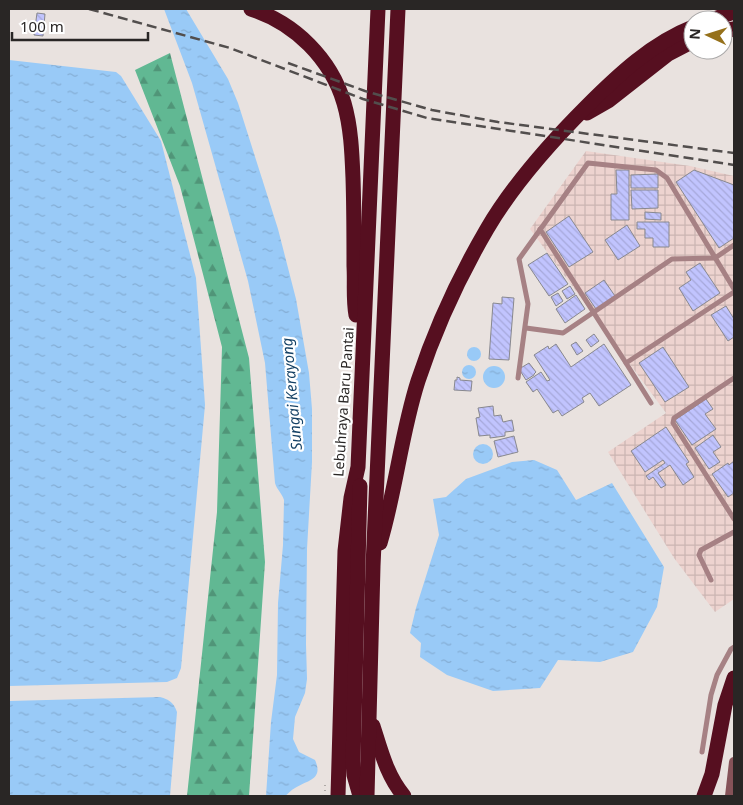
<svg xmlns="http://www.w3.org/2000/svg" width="743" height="805" font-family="'Noto Sans',sans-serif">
<defs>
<pattern id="industrial-grid" width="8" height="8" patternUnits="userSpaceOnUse" patternTransform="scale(1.25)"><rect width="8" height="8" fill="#edd3cf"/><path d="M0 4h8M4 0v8" fill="none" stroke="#cbb5b2"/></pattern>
<pattern id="forest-firs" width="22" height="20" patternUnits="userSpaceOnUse" patternTransform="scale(1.25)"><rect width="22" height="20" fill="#61b893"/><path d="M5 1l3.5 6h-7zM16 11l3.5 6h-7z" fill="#509578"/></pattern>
<pattern id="water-ripples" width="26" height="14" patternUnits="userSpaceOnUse" patternTransform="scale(1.25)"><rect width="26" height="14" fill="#99caf7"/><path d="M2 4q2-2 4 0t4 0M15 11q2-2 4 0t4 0" fill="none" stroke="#84add4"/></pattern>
<pattern id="building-back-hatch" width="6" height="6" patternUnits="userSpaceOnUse" patternTransform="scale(1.25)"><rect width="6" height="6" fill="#c1c4fe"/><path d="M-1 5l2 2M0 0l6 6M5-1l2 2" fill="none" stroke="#a6a8da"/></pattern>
</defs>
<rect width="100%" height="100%" fill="#e9e2df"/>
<polygon fill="url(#industrial-grid)" points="586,151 690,166 734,176 734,599 715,612 674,558 608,452 666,413 530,229"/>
<polygon fill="url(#forest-firs)" points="170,53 249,358 265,562 249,796 187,796 217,512 222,347 180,186 135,70"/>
<g fill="url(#water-ripples)">
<path d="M 164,9 L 186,9 L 228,79 L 238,103 L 278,229 L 296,299 L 309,373 L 312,409 L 312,462 L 307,549 L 306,644 L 307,679 L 305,693 L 295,717 L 293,739 L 299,752 L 315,760 C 324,780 307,780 295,788 C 291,790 288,794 285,796 L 266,796 L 271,722 L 277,675 L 278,603 L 283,545 L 284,500 C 282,493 277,490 275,483 L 265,363 L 248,281 L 192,83 Z"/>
<polygon points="9,60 116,72 121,76 161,141 196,278 205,405 181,668 177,678 167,682 9,686"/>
<circle cx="474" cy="354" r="7"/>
<circle cx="469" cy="372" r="7"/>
<circle cx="494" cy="377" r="11"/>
<circle cx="483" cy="454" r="10"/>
<polygon points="534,460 557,470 576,500 612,483 664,567 657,607 633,652 600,662 558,660 540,688 493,691 447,675 420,657 421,643 410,633 416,608 439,535 433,499 446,497 466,479 512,462"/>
<path d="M 160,697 C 170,700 173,702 177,712 L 170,796 L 9,796 L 9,701 Z"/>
</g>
<g fill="url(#building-back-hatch)" stroke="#88888e">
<polygon points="37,13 45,14 43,36 34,35"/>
<polygon points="616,170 629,170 629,220 611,220 611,194 617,194"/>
<polygon points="694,170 734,185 734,238 719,248 676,182"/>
<polygon points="658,174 658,188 631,188 631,175"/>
<polygon points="631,190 658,190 658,208 632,209"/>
<polygon points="645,212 661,213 661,220 645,219"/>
<polygon points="569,216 593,252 569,267 546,232"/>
<polygon points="637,222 669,222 669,247 653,247 653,238 645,238 645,229 637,229"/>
<polygon points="627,225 640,246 618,260 605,240"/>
<polygon points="547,253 568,284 549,296 528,265"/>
<polygon points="700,263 720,293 693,311 679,288 691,280 686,272"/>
<polygon points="604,280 615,296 596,309 585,293"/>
<polygon points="570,286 575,294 567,299 562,291"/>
<polygon points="558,293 563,301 556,306 551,297"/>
<polygon points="576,295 585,309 565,323 556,309"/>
<polygon points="502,297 514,298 509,360 489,359 493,303 502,304"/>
<polygon points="726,306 734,319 734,337 728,341 711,315"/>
<polygon points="594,334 599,341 591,347 586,340"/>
<polygon points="576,342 583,351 577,355 571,345"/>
<polygon points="556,344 571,367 604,344 631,385 599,406 590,393 582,398 584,402 562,416 558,410 553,413 537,389 533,392 526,382 541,372 547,381 550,380 534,355 548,346 549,349"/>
<polygon points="663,347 689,387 665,402 639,363"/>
<polygon points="529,363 536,372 534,374 534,375 526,380 519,369"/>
<polygon points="457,377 460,378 460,380 472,381 471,391 454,390 455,380 457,380"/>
<polygon points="706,399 713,409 705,414 716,429 692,445 675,420"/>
<polygon points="493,406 494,416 501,415 503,422 512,420 514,431 505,432 505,436 490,438 490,435 479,436 476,418 480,417 478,408"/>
<polygon points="666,427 689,462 686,464 694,477 683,485 670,465 658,473 666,485 661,488 653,477 649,480 646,476 665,463 663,460 645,472 631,451"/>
<polygon points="713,435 721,447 713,452 720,462 709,469 695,448"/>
<polygon points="514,436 518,452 498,457 494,441"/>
<polygon points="734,461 734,493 728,497 712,474 728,463 729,465"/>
</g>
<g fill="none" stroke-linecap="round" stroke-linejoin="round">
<polyline stroke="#aea9a6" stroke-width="2" stroke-dasharray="1 4" stroke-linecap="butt" points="325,796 325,784"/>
<g stroke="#a68184" stroke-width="5">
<polyline points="540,229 626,363"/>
<polyline points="526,328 563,333 672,259 715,258 734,245"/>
<polyline points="518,378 528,304 519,259 588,163 656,170 667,178 734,289"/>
<polyline points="734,378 674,418 673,423 734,519"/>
<polyline points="651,403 626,363 734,292"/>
<polyline points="711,580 699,555 701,550 734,532"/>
<polyline points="702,752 711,695 717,675 731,649 734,647"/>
</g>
<polyline stroke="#855258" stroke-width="10" points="730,796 734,762"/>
<g stroke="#560f20" stroke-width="15">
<path d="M 251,9 C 295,23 331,59 344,103 C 351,127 352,153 353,178 C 354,208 354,237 354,266 C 355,282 353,299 356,315"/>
<polyline points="711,20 734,12"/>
<polyline points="723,31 734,29"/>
<polyline points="587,113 608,101 668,54 693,41"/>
<path d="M 380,543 C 396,490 401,434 418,381 C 435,329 459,277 487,229 C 514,183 550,143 587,106 C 618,75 652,43 693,27"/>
<path d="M 373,726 C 381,751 387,776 404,796"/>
<polyline points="338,796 345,551 351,498 358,467 378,9"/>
<polyline points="360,796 354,775 353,761 360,486"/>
<polyline points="367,796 373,566 398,9"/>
<polyline points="704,796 712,774 725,705 734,678"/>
</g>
<g stroke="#524e4d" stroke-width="2.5" stroke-dasharray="10 5" stroke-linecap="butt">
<polyline points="89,9 230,48 363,99 427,118 734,165"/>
<polyline points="288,63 365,91 432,110 498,122 734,153"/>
</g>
</g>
<g text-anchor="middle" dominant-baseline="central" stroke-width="4.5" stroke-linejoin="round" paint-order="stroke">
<g font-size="14" fill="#292625" stroke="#fff">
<text transform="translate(343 402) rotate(-86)">Lebuhraya Baru Pantai</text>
</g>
<g font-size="15" font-style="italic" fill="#144165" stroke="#fff">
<text transform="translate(291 394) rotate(-95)">Sungai Kerayong</text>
</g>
</g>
<rect width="743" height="805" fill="none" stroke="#292625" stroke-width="20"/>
<g transform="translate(708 35) rotate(274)"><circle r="24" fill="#ffffff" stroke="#a9a8a8"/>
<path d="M0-4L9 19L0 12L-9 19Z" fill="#96711b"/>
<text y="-8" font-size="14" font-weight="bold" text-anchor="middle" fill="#292625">N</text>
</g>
<path d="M12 32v8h136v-8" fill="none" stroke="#292625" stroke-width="2.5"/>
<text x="20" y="32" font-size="15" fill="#292625" stroke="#ffffff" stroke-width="4" paint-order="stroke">100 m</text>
</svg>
